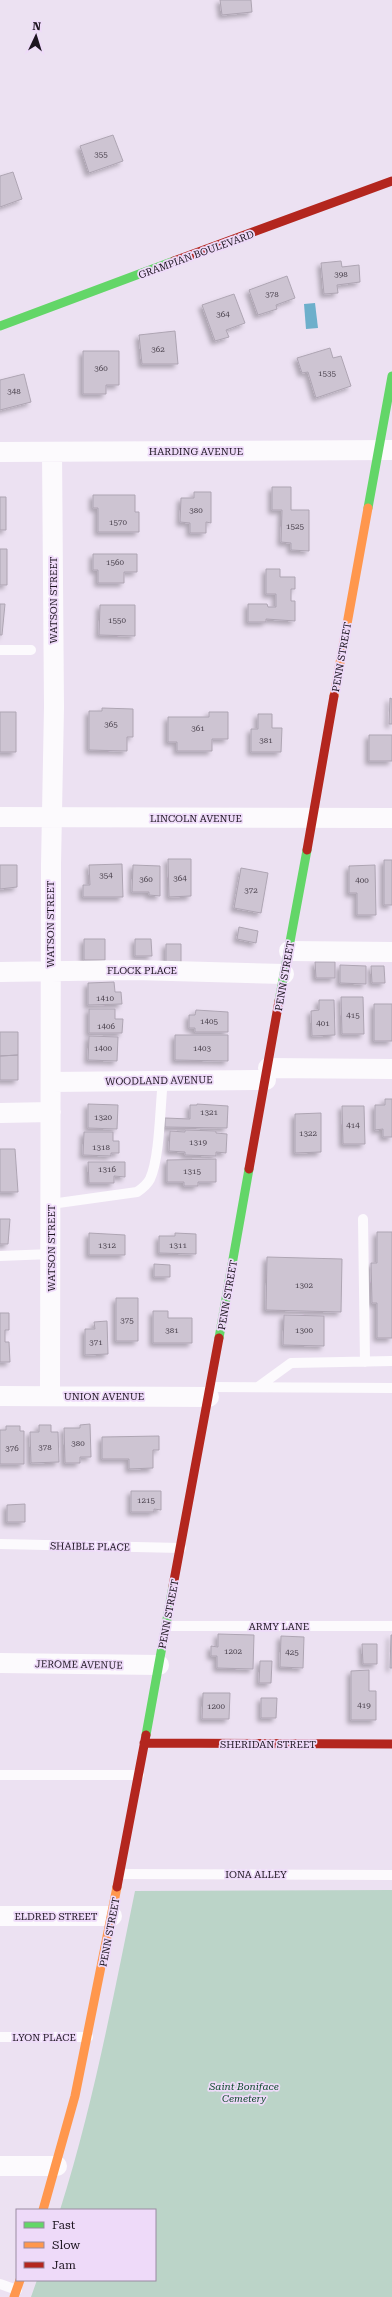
<svg xmlns="http://www.w3.org/2000/svg" width="392" height="2297" font-family="'Roboto Serif',serif">
	<style>
		.green { fill: #bbd4c8 }
		.water { fill: #6dafcb }
		.building { fill: #cdc4d2; stroke: #aea5b3; filter: url(#shadow) }
		.lines { fill: none; stroke-linecap: round; stroke-linejoin: round }
		.lane { stroke: #fcfafd; stroke-width: 10 }
		.street { stroke: #fcfafd; stroke-width: 20 }
		.fast { stroke: #63d668; stroke-width: 9 }
		.slow { stroke: #ff974d; stroke-width: 9 }
		.jam { stroke: #b3261e; stroke-width: 9 }
		.labels { text-anchor: middle; stroke-width: 3.5; stroke-linejoin: round; paint-order: stroke }
		.number-label { font-size: 8px; fill: #49414c }
		.street-label { font-size: 10px; fill: #1d1520; stroke: #eedaf9 }
		.park-label { font-size: 10px; font-style: italic; fill: #0c482a; stroke: #eedaf9 }
	</style>
	<defs>
		<filter id="shadow"><feDropShadow dx="-3.5" dy="3.5" stdDeviation="2" flood-color="#0004"/></filter>
	</defs>
	<rect width="100%" height="100%" fill="#ece1f2"/>
	<path class="green" d="M392 1890V2297H31L37 2280H155V2210H60C93 2106 113 1998 135 1891Z"/>
	<path class="water" d="M315 303 318 328 306 329 304 304Z"/>
	<path class="building" d="M220 0H251L252 12 222 15Z
		M113 135 123 161 89 173 80 146Z
		M13 172 22 199 0 207V176Z
		M341 261 342 267 359 265 360 282 337 285 338 293 324 294 321 263Z
		M287 276 295 298 276 305 277 309 258 315 249 290Z
		M234 294 245 323 226 330 229 337 215 341 202 305Z
		M175 331 178 364H142L139 335Z
		M330 348 333 358 341 356 351 386 316 398 308 372 302 373 297 358Z
		M83 351H119V385H106V394H83Z
		M24 374 31 402 0 410V380Z
		M272 487H291V510H309V551L291 550V543L281 542 282 510H272Z
		M194 492H211V523L206 522V533H190V523L180 522 181 498H194Z
		M93 495H135V512H139V532H98V508H93Z
		M0 497H6V530H0Z
		M0 549H7V585H0Z
		M93 554H137V572H124V583H98V570H93Z
		M266 569H280V577H295V589H291V601H295V621L266 619V622H248V604H267L268 607H276V594H266Z
		M0 604H5L2 635H0Z
		M100 605H135V636L99 635Z
		M390 698 392 699V724H389Z
		M102 708 133 709V737H127V751L89 750V711H102Z
		M0 712H16V752H0Z
		M209 712H228V739H212V751H177V742H168V717H209Z
		M258 714H272V728H282L281 752H251V729H258Z
		M369 735H392V761H369Z
		M168 859H191V896L169 897Z
		M384 860H392V905H384Z
		M122 864 123 897H83V885H90L89 865Z
		M0 865H17V887L0 889Z
		M133 865 160 866V896L149 895V892H132Z
		M375 865 376 915H357V893H349V866Z
		M241 868 268 873 261 913 234 908Z
		M239 927 258 931 256 943 237 939Z
		M84 939H105V960H84Z
		M135 939H151L152 956H135Z
		M166 944H181V963H166Z
		M315 962H335V978H316Z
		M340 965 366 966V984L340 983Z
		M371 966H384L385 983H372Z
		M114 982 115 992H121L122 1004 88 1005V983Z
		M341 997H363L364 1034H342Z
		M319 1000H334L335 1035 312 1036 311 1011 319 1010Z
		M374 1004H392V1041H374Z
		M89 1009H115V1019H123L122 1033H89Z
		M196 1010 228 1012V1032H195V1028H189V1015H195Z
		M0 1032H18V1055L0 1056Z
		M175 1035H228V1061L175 1060Z
		M89 1036 118 1037 117 1061 88 1060Z
		M18 1055V1080H0V1056Z
		M385 1099H392V1137H383V1129L375 1130V1105H385Z
		M88 1104 118 1105 117 1129 88 1128Z
		M197 1104 228 1106 227 1128 165 1127V1118L190 1119V1105H197Z
		M342 1106H364L365 1144H343Z
		M321 1113V1152L295 1153V1114Z
		M185 1130 216 1131V1133L227 1134 226 1153 216 1152V1156L185 1155V1152L169 1151 170 1131 185 1132Z
		M84 1132H113V1141H119V1153H111V1156L83 1155Z
		M0 1149H15L18 1192H0Z
		M216 1159V1182H198V1186H184V1182H167V1160Z
		M88 1162H125V1177L114 1176V1183H89Z
		M0 1219H10L8 1244H0Z
		M377 1232H392V1338H377V1303H372L371 1263H377Z
		M89 1233 125 1235V1255H89Z
		M175 1233 196 1234V1254L159 1253V1236H175Z
		M267 1257 342 1259 341 1312 266 1310Z
		M154 1264 170 1265V1277H154Z
		M116 1298H138V1341H116Z
		M153 1311H168V1318H192V1343H153Z
		M0 1313H9V1330H5V1342H9L10 1362H0Z
		M284 1315 324 1316V1346L283 1345Z
		M107 1321 108 1354 85 1355V1329H95L94 1322Z
		M90 1424 91 1457H80V1463H65L64 1428H80V1425Z
		M39 1425H51V1432H58L59 1462 31 1463 30 1432H39Z
		M6 1426H20V1431H24V1464H0V1430H6Z
		M159 1436V1450H153V1468L129 1469V1459H102V1437Z
		M131 1491H161V1510L154 1509V1512H131Z
		M25 1504V1522H7V1505Z
		M218 1634 254 1635 253 1669 217 1668V1656H211V1646L218 1647Z
		M391 1635H392V1668H390Z
		M281 1636 304 1637 303 1668 280 1667Z
		M362 1644H377V1664H363Z
		M260 1661H272L271 1683H259Z
		M369 1670V1691H376V1720H351V1671Z
		M203 1693H230L229 1719H202Z
		M261 1698H277L276 1718H261Z"/>
	<g class="lines">
		<path class="lane" d="M0 650H31
			M51 1204 137 1192C143 1188 147 1185 150 1179 160 1158 160 1105 163 1080
			M363 1219 365 1362
			M0 1256 51 1254
			M210 1387 392 1388
			M258 1387 291 1363 392 1361
			M0 1544 181 1548
			M166 1626H392
			M0 1775H139
			M120 1874 392 1875
			M0 2037H88
			M0 2284 17 2290"/>
		<path class="street" d="M0 452 392 450
			M0 817 392 818
			M289 951 392 952
			M0 972 134 970 284 974
			M268 1068 392 1069
			M51 1082 266 1080
			M0 1113 51 1112
			M50 1395 51 865 54 707 52 452
			M0 1396 209 1397
			M0 1663 159 1665
			M0 1916H112
			M0 2166H57"/>
		<path class="fast" d="M0 326 174 261
			M368 508 392 376
			M279 1001 307 850
			M219 1338 249 1169
			M146 1735 173 1586"/>
		<path class="slow" d="M334 696 368 508
			M43 2210 75 2096 117 1887
			M14 2297 20 2280"/>
		<path class="jam" d="M174 261 392 181
			M307 850 334 696
			M249 1169 279 1001
			M173 1586 219 1338
			M144 1743 392 1744
			M117 1887 146 1735"/>
	</g>
	<g class="labels">
		<g class="number-label">
			<text x="101" y="157">355</text>
			<text x="341" y="277">398</text>
			<text x="272" y="297">378</text>
			<text x="223" y="317">364</text>
			<text x="158" y="352">362</text>
			<text x="101" y="371">360</text>
			<text x="327" y="376">1535</text>
			<text x="14" y="394">348</text>
			<text x="196" y="513">380</text>
			<text x="118" y="525">1570</text>
			<text x="295" y="529">1525</text>
			<text x="115" y="565">1560</text>
			<text x="117" y="623">1550</text>
			<text x="111" y="727">365</text>
			<text x="198" y="731">361</text>
			<text x="266" y="743">381</text>
			<text x="106" y="878">354</text>
			<text x="180" y="881">364</text>
			<text x="146" y="882">360</text>
			<text x="362" y="883">400</text>
			<text x="251" y="893">372</text>
			<text x="105" y="1001">1410</text>
			<text x="353" y="1018">415</text>
			<text x="209" y="1024">1405</text>
			<text x="323" y="1026">401</text>
			<text x="106" y="1029">1406</text>
			<text x="103" y="1051">1400</text>
			<text x="202" y="1051">1403</text>
			<text x="209" y="1115">1321</text>
			<text x="103" y="1120">1320</text>
			<text x="353" y="1128">414</text>
			<text x="308" y="1136">1322</text>
			<text x="198" y="1145">1319</text>
			<text x="101" y="1150">1318</text>
			<text x="107" y="1172">1316</text>
			<text x="192" y="1174">1315</text>
			<text x="107" y="1248">1312</text>
			<text x="178" y="1248">1311</text>
			<text x="304" y="1288">1302</text>
			<text x="127" y="1323">375</text>
			<text x="172" y="1333">381</text>
			<text x="304" y="1333">1300</text>
			<text x="96" y="1345">371</text>
			<text x="78" y="1446">380</text>
			<text x="45" y="1450">378</text>
			<text x="12" y="1451">376</text>
			<text x="146" y="1503">1215</text>
			<text x="233" y="1654">1202</text>
			<text x="292" y="1655">425</text>
			<text x="364" y="1708">419</text>
			<text x="216" y="1709">1200</text>
		</g>
		<g class="street-label">
			<text transform="translate(196 254) rotate(-20)" y="4">GRAMPIAN BOULEVARD</text>
			<text x="196" y="455">HARDING AVENUE</text>
			<text transform="translate(53 600) rotate(-90)" y="4">WATSON STREET</text>
			<text transform="translate(341 657) rotate(-80)" y="4">PENN STREET</text>
			<text x="196" y="822">LINCOLN AVENUE</text>
			<text transform="translate(50 924) rotate(-90)" y="4">WATSON STREET</text>
			<text x="142" y="974">FLOCK PLACE</text>
			<text transform="translate(284 976) rotate(-80)" y="4">PENN STREET</text>
			<text transform="translate(159 1080) rotate(-1)" y="4">WOODLAND AVENUE</text>
			<text transform="translate(51 1248) rotate(-90)" y="4">WATSON STREET</text>
			<text transform="translate(227 1295) rotate(-80)" y="4">PENN STREET</text>
			<text x="104" y="1400">UNION AVENUE</text>
			<text transform="translate(90 1546) rotate(1)" y="4">SHAIBLE PLACE</text>
			<text transform="translate(168 1614) rotate(-79)" y="4">PENN STREET</text>
			<text x="279" y="1630">ARMY LANE</text>
			<text transform="translate(79 1664) rotate(1)" y="4">JEROME AVENUE</text>
			<text x="268" y="1748">SHERIDAN STREET</text>
			<text x="256" y="1878">IONA ALLEY</text>
			<text x="56" y="1920">ELDRED STREET</text>
			<text transform="translate(109 1932) rotate(-79)" y="4">PENN STREET</text>
			<text x="44" y="2041">LYON PLACE</text>
		</g>
		<g class="park-label">
			<text x="244" y="2090">Saint Boniface<tspan x="244" dy="12">Cemetery</tspan></text>
		</g>
	</g>
	<rect x="16" y="2209" width="140" height="72" fill="#eedaf9" stroke="#9a8ba2"/>
	<rect x="24" y="2222" width="20" height="6" fill="#63d668" stroke="#9a8ba2"/>
	<text x="52" y="2229" font-size="12" fill="#1d1520">Fast</text>
	<rect x="24" y="2242" width="20" height="6" fill="#ff974d" stroke="#9a8ba2"/>
	<text x="52" y="2249" font-size="12" fill="#1d1520">Slow</text>
	<rect x="24" y="2262" width="20" height="6" fill="#b3261e" stroke="#9a8ba2"/>
	<text x="52" y="2269" font-size="12" fill="#1d1520">Jam</text>
	<g transform="translate(36 36) rotate(4)" stroke="#eedaf9" stroke-width="3" paint-order="stroke">
	<path d="M0-3L7 15L0 10L-7 15Z" fill="#1d1520"/>
	<text y="-6" font-size="11" font-weight="bold" text-anchor="middle" fill="#1d1520">N</text>
	</g>
</svg>
